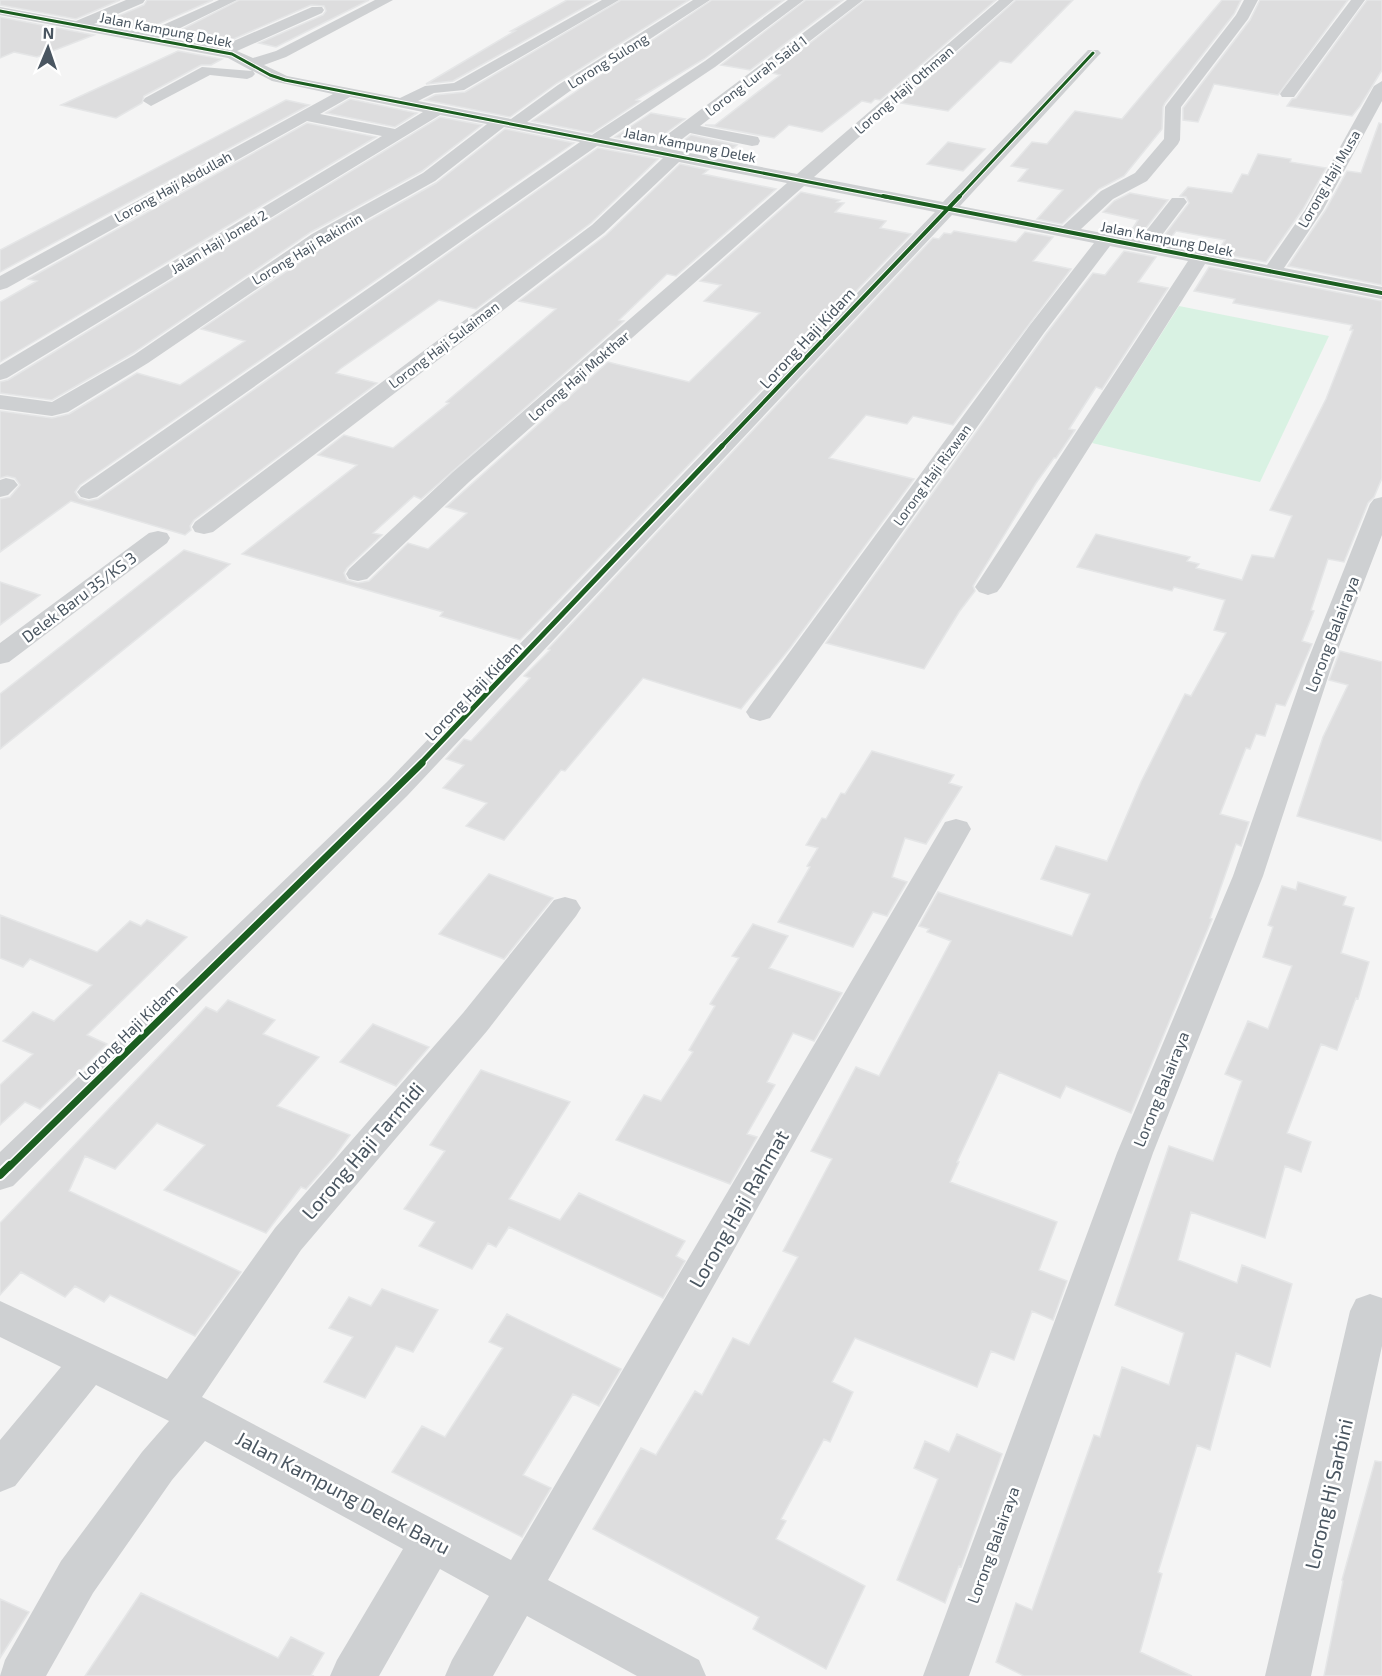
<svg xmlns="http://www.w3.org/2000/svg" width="1382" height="1676" font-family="'Exo 2',sans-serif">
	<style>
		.green { fill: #d9f2e3 }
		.building { fill: #ddddde; stroke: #e5e6e7; stroke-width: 1.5 }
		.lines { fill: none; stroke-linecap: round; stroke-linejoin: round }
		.minor { fill: #ced0d2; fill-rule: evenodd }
		.cycleway-far4-casing { stroke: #fff; stroke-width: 5 }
		.cycleway-far3-casing { stroke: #fff; stroke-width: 6 }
		.cycleway-far2-casing { stroke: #fff; stroke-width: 8 }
		.cycleway-far1-casing { stroke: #fff; stroke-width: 10 }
		.cycleway-casing { stroke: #fff; stroke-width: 12 }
		.cycleway-far4 { stroke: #1b5e20; stroke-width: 3 }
		.cycleway-far3 { stroke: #1b5e20; stroke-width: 4 }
		.cycleway-far2 { stroke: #1b5e20; stroke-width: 5 }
		.cycleway-far1 { stroke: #1b5e20; stroke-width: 7 }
		.cycleway { stroke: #1b5e20; stroke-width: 8 }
		.labels { text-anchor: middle; stroke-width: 5; stroke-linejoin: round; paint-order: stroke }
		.far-street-label { font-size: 14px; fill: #4a5661; stroke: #fff }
		.street-label { font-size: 16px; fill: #4a5661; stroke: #fff }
		.near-street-label { font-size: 20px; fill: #4a5661; stroke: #fff }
	</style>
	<rect width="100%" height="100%" fill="#f4f4f4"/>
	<path class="green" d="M1179 306 1329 336 1260 482 1092 443Z"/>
	<path class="building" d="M0 0H120L76 19 0 5Z
		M147 0H213L147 29 102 23 144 5Z
		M239 0H369L276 47 259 43 323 15 326 11 324 6 311 5 220 45 173 34Z
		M567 0H597L453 81 426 84 515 31H511Z
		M621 0H689L557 83 510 117 425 100 435 95 465 92Z
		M712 0H784L704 59 636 100 640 101 592 133 532 121Z
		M806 0H843L750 70 721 65Z
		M865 0H996L880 100 875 99 871 103 862 101 822 132 789 125 774 138 705 125H715L780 75 772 73Z
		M1016 0H1073L1011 63 1000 61 948 111 901 103Z
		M1222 0H1241L1234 14 1165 103 1163 107 1162 129 1124 176 1099 189 1062 224 1037 219 1063 190 1018 181 1028 169 1011 166 1032 142 1047 144 1075 111 1122 119Z
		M1260 0H1348L1278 95 1214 84 1198 122 1183 120V108L1250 20Z
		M1367 0H1382V70L1360 106 1352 116 1287 106 1292 99 1296 98Z
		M0 17 94 35 37 57 14 52 0 58Z
		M178 51 222 59 211 65H201L144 96 142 103 116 118 61 105Z
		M350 99 417 113 395 127 326 113Z
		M286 100 309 105 0 272V250Z
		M651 113 685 119 651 144 615 137Z
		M440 117 482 125 422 171 311 232 133 353 52 400 0 393V382L8 380Z
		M307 123 376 137 0 362V302L37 281 28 279Z
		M1379 123 1382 124V285L1288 266 1325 211 1347 171 1361 173Z
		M505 129 574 143 80 485 75 492 79 498 88 501 98 499 598 148 658 159 591 223 476 309 439 300 340 369 336 373 377 383 194 520 190 526 191 530 185 535 71 501 0 552V499L10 497 20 485 15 478 7 476 0 478V411L52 418 69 414 137 373 180 385 245 341 201 329 327 244 436 183Z
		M691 135 737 145 723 157 674 148Z
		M948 142 985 149 963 171 927 164Z
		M1258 154 1291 159 1290 162 1326 168 1303 209 1266 262 1217 253 1225 240 1176 231 1167 243 1160 241 1189 203 1186 197 1180 196 1188 187 1232 193 1242 174 1248 175Z
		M680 164 708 170 703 174 776 189 676 276 667 274 619 320 624 321 421 499 414 496 373 533 382 535 347 568 344 573 347 580 358 583 369 581 408 543 428 549 467 513 446 507 608 362 689 382 760 313 704 301 721 285 700 281 801 192 840 200 837 202 844 203 835 212 886 221 880 228 911 234 520 640 440 616 443 612 242 554 357 465 318 455 344 435 393 448 449 403 446 402 556 309 519 301 606 235Z
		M1130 193 1168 200 1138 238 1134 237 1138 232 1131 231 1138 220 1103 212 1114 201Z
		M954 231 1016 242 1025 232 1053 237 1033 261 1071 269 953 425 913 416 907 424 866 415 829 458 914 479 790 648 741 709 643 678 565 771 561 770 504 840 466 826 487 803 443 788 464 765 446 759 464 739 471 741 530 678 524 676 550 650 548 649 933 238 939 239 944 233 951 234Z
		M1124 251 1156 257 1138 282 1168 288 1102 389 1096 387 1069 429 1075 430 1056 458H1054L1036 483 973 586 975 591 959 612 924 669 826 643 1046 334 1093 273 1105 275Z
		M1209 267 1382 301V478L1374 497 1368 503 1344 562 1328 559 1311 610 1314 611 1302 641 1312 644 1285 706 1276 704 1265 736 1256 734 1250 749 1246 748 1220 814 1249 822 1241 846 1236 844 1210 918 1212 919 1131 1113 1066 1086 1060 1098 999 1072 957 1162H959L950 1182 1057 1222 1039 1270 1067 1281 1053 1320 1032 1311 1014 1360 991 1351 977 1387 855 1338 832 1382 853 1392 830 1442 824 1439 781 1519 786 1521 776 1539 865 1586 826 1669 753 1629 759 1617 593 1529 641 1448 656 1455 695 1391 702 1395 733 1338 749 1345 798 1257 783 1251 832 1159 811 1151 856 1067 879 1076 951 941 927 932 929 929 919 926 938 892 1072 936 1090 894 1041 879 1056 846 1107 861 1141 782 1185 694 1191 696 1226 633 1214 630 1225 600 1174 587 1172 591 1077 567 1096 534 1190 557 1187 561 1199 564 1196 568 1242 580 1252 555 1274 558 1292 516 1270 510 1326 399 1353 330H1350L1352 325 1233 303 1235 299 1194 291Z
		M184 550 230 564 0 749V694Z
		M0 582 40 595 0 625Z
		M1340 651 1382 662V841L1297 816 1323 737 1348 685 1329 680Z
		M872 751 954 775 949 783 962 787 926 844 905 838 892 877 907 882 887 916 873 912 853 947 778 922 810 867 807 866 818 848 806 845 822 818 826 819 841 793 845 794Z
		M489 874 553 898 504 959 439 934Z
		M1298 882 1346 897 1343 905 1354 908 1341 953 1369 962 1358 999 1356 998 1337 1050 1321 1044 1287 1133 1311 1142 1301 1172 1285 1166 1265 1238 1191 1212 1178 1260 1237 1283 1242 1265 1292 1284 1270 1367 1236 1353 1210 1450 1197 1445 1158 1572 1162 1574 1140 1652 1192 1676H1024L996 1662 1016 1603 1032 1610 1094 1435 1100 1437 1122 1367 1169 1385 1184 1333 1115 1305 1169 1146 1213 1161 1242 1081 1225 1074 1248 1021 1268 1029 1292 966 1263 957 1273 927 1268 925 1282 886 1296 890Z
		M0 915 97 952 130 921 141 926 147 920 187 937 87 1035 107 1044 78 1073 40 1109 25 1102 0 1125V1085L33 1054 3 1041 33 1012 54 1021 92 985 30 959 23 967 0 958Z
		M753 924 788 936 769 968 842 993 814 1041 793 1033 767 1082 775 1085 747 1134 757 1137 730 1184 616 1140 644 1095 661 1101 693 1052 689 1050 715 1006 710 1004 739 958 732 956Z
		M228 1000 275 1020 263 1034 319 1057 277 1106 350 1135 335 1156 306 1189 301 1187 266 1233 164 1190 205 1145 157 1123 115 1169 85 1156 69 1191 241 1272 195 1336 110 1295 104 1302 75 1286 65 1297 21 1272 0 1295V1223L206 1007 217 1012Z
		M373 1024 429 1047 396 1086 340 1062Z
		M481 1070 570 1102 509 1199 560 1220 579 1193 685 1241 676 1256 685 1261 663 1298 509 1227 496 1247 488 1243 472 1269 419 1246 435 1222 404 1209 445 1151 430 1145Z
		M382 1289 438 1310 413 1352 396 1346 365 1398 324 1382 353 1337 329 1328 349 1297 371 1306Z
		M507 1314 621 1369 599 1406 573 1394 523 1475 551 1488 522 1537 392 1472 422 1426 445 1437 503 1348 489 1342Z
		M957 1434 1002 1454 961 1567 959 1566 945 1603 897 1580 938 1479 914 1468 925 1441 949 1452Z
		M1375 1461 1382 1462V1676H1324L1343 1581 1342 1580Z
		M141 1593 278 1658 291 1637 324 1653 311 1675 314 1676H85Z
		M0 1599 29 1612 0 1658Z"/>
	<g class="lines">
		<path class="minor" d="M126 0H145L143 3 94 24 145 33 219 0H237L162 37 220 47 312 7H322L324 10 322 13 237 51 253 58 276 51 375 0H393L286 57 264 65 287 76 400 98 425 86 454 83 602 0H619L464 90 434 93 418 101 511 119 558 85 693 0H710L570 91 527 122 592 135 705 61 788 0H804L715 67 609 138 652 146 847 0H863L700 126 758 137 760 141 758 145 752 146 690 133 669 149 797 174 999 0H1014L814 177 943 202 1088 50H1098L1101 53 1098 56 960 206 1063 226 1101 191 1135 173 1164 139 1165 107 1167 104 1236 15 1244 0H1258L1248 19 1181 107 1180 140 1178 144 1147 181 1113 199 1081 229 1139 240 1172 198H1184L1187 202 1156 243 1267 265 1305 210 1374 86 1382 81V101L1323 210 1284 268 1382 287V299L1205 264 1001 587 997 592 988 595 979 592 975 587 1188 261 1110 246 1044 333 770 718 760 721 750 718 746 712 750 706 1030 325 1094 243 952 215 407 796 13 1186 0 1190V1152L387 782 935 212 804 186 469 482 367 579 358 581 349 579 346 574 349 569 453 472 787 183 679 162 604 233 213 532 204 534 195 532 192 527 195 522 592 225 663 158 597 146 97 497 89 499 81 497 77 492 81 487 580 142 504 127 435 181 326 242 148 363 68 412 52 416 0 409V395L52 402 134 355 312 234 423 173 487 124 440 115 7 378 0 380V365L382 136 307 121 7 288 0 290V276L333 94 272 81 253 71 255 74 252 77 247 79 210 75 151 106 143 101 145 98 202 67 252 71 228 58 0 15V7L76 21ZM350 97 423 112 395 129 320 114Z
			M1351 0H1365L1294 97H1282L1280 94 1282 91Z
			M6 478 14 480 18 485 8 495 0 497V480Z
			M1382 497V535L1332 665 1263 876 1153 1153 969 1676H923L1117 1153 1233 876 1306 665 1370 504 1374 499Z
			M158 531 167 533 170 538 167 543 9 662 0 664V643L149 533Z
			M956 819 967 822 971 829 548 1580 699 1660 706 1676H637L527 1616 493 1676H445L452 1660 489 1596 440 1569 379 1676H330L337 1660 403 1549 205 1441 172 1480 93 1593 46 1676H0L5 1660 61 1561 142 1452 169 1421 96 1385 15 1486 0 1492V1440L61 1367 0 1337V1301L167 1379 275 1228 463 1013 554 900 565 897 576 900 581 908 576 916 487 1031 301 1250 202 1397 511 1560 941 829 945 822Z
			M1370 1294 1382 1298V1346L1311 1676H1265L1350 1311 1356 1299Z"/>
		<defs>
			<path id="cycleway-far4" d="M0 11 232 54 270 75 285 80 891 198
				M958 198 1093 53"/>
			<path id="cycleway-far3" d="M883 196 1382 293
				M721 447 960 196"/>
			<path id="cycleway-far2" d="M420 764 722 446"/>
			<path id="cycleway-far1" d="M9 1167 422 763"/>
			<path id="cycleway" d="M0 1175 10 1165"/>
		</defs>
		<use href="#cycleway-far4" class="cycleway-far4-casing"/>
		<use href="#cycleway-far3" class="cycleway-far3-casing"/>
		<use href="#cycleway-far2" class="cycleway-far2-casing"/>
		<use href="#cycleway-far1" class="cycleway-far1-casing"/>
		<use href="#cycleway" class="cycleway-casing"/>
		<use href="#cycleway-far4" class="cycleway-far4"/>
		<use href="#cycleway-far3" class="cycleway-far3"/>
		<use href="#cycleway-far2" class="cycleway-far2"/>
		<use href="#cycleway-far1" class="cycleway-far1"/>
		<use href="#cycleway" class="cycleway"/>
	</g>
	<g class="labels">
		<g class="far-street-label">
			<text transform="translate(166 30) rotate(11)" y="5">Jalan Kampung Delek</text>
			<text transform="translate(608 61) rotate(-32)" y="5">Lorong Sulong</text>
			<text transform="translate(756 76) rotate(-37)" y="5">Lorong Lurah Said 1</text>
			<text transform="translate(904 90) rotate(-41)" y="5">Lorong Haji Othman</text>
			<text transform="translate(690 145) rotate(11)" y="5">Jalan Kampung Delek</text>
			<text transform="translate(1329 179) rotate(-60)" y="5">Lorong Haji Musa</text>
			<text transform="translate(173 187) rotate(-29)" y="5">Lorong Haji Abdullah</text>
			<text transform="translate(1167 239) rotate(11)" y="5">Jalan Kampung Delek</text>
			<text transform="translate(219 242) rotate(-31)" y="5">Jalan Haji Joned 2</text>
			<text transform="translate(307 249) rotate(-31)" y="5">Lorong Haji Rakimin</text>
			<text transform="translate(444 345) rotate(-37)" y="5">Lorong Haji Sulaiman</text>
			<text transform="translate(579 376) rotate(-41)" y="5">Lorong Haji Mokthar</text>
			<text transform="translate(932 475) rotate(-54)" y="5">Lorong Haji Rizwan</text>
		</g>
		<g class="street-label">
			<text transform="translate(807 338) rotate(-47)" y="6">Lorong Haji Kidam</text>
			<text transform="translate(79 597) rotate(-37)" y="6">Delek Baru 35/KS 3</text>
			<text transform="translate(1332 634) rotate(-69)" y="6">Lorong Balairaya</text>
			<text transform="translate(473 691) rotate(-46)" y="6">Lorong Haji Kidam</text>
			<text transform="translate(128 1032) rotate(-44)" y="6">Lorong Haji Kidam</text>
			<text transform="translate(1161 1089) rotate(-68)" y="6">Lorong Balairaya</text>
			<text transform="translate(993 1545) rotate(-70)" y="6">Lorong Balairaya</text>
		</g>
		<g class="near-street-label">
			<text transform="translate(363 1151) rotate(-49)" y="7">Lorong Haji Tarmidi</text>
			<text transform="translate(739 1209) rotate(-60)" y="7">Lorong Haji Rahmat</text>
			<text transform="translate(343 1493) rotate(28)" y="7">Jalan Kampung Delek Baru</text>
			<text transform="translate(1329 1494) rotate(-77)" y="7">Lorong Hj Sarbini</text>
		</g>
	</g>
	<g transform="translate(48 48) rotate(2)" stroke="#ffffff" stroke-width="4.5" paint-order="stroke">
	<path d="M0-4.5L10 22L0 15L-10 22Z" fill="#4a5661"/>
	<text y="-9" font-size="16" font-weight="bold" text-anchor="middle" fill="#4a5661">N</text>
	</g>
</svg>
